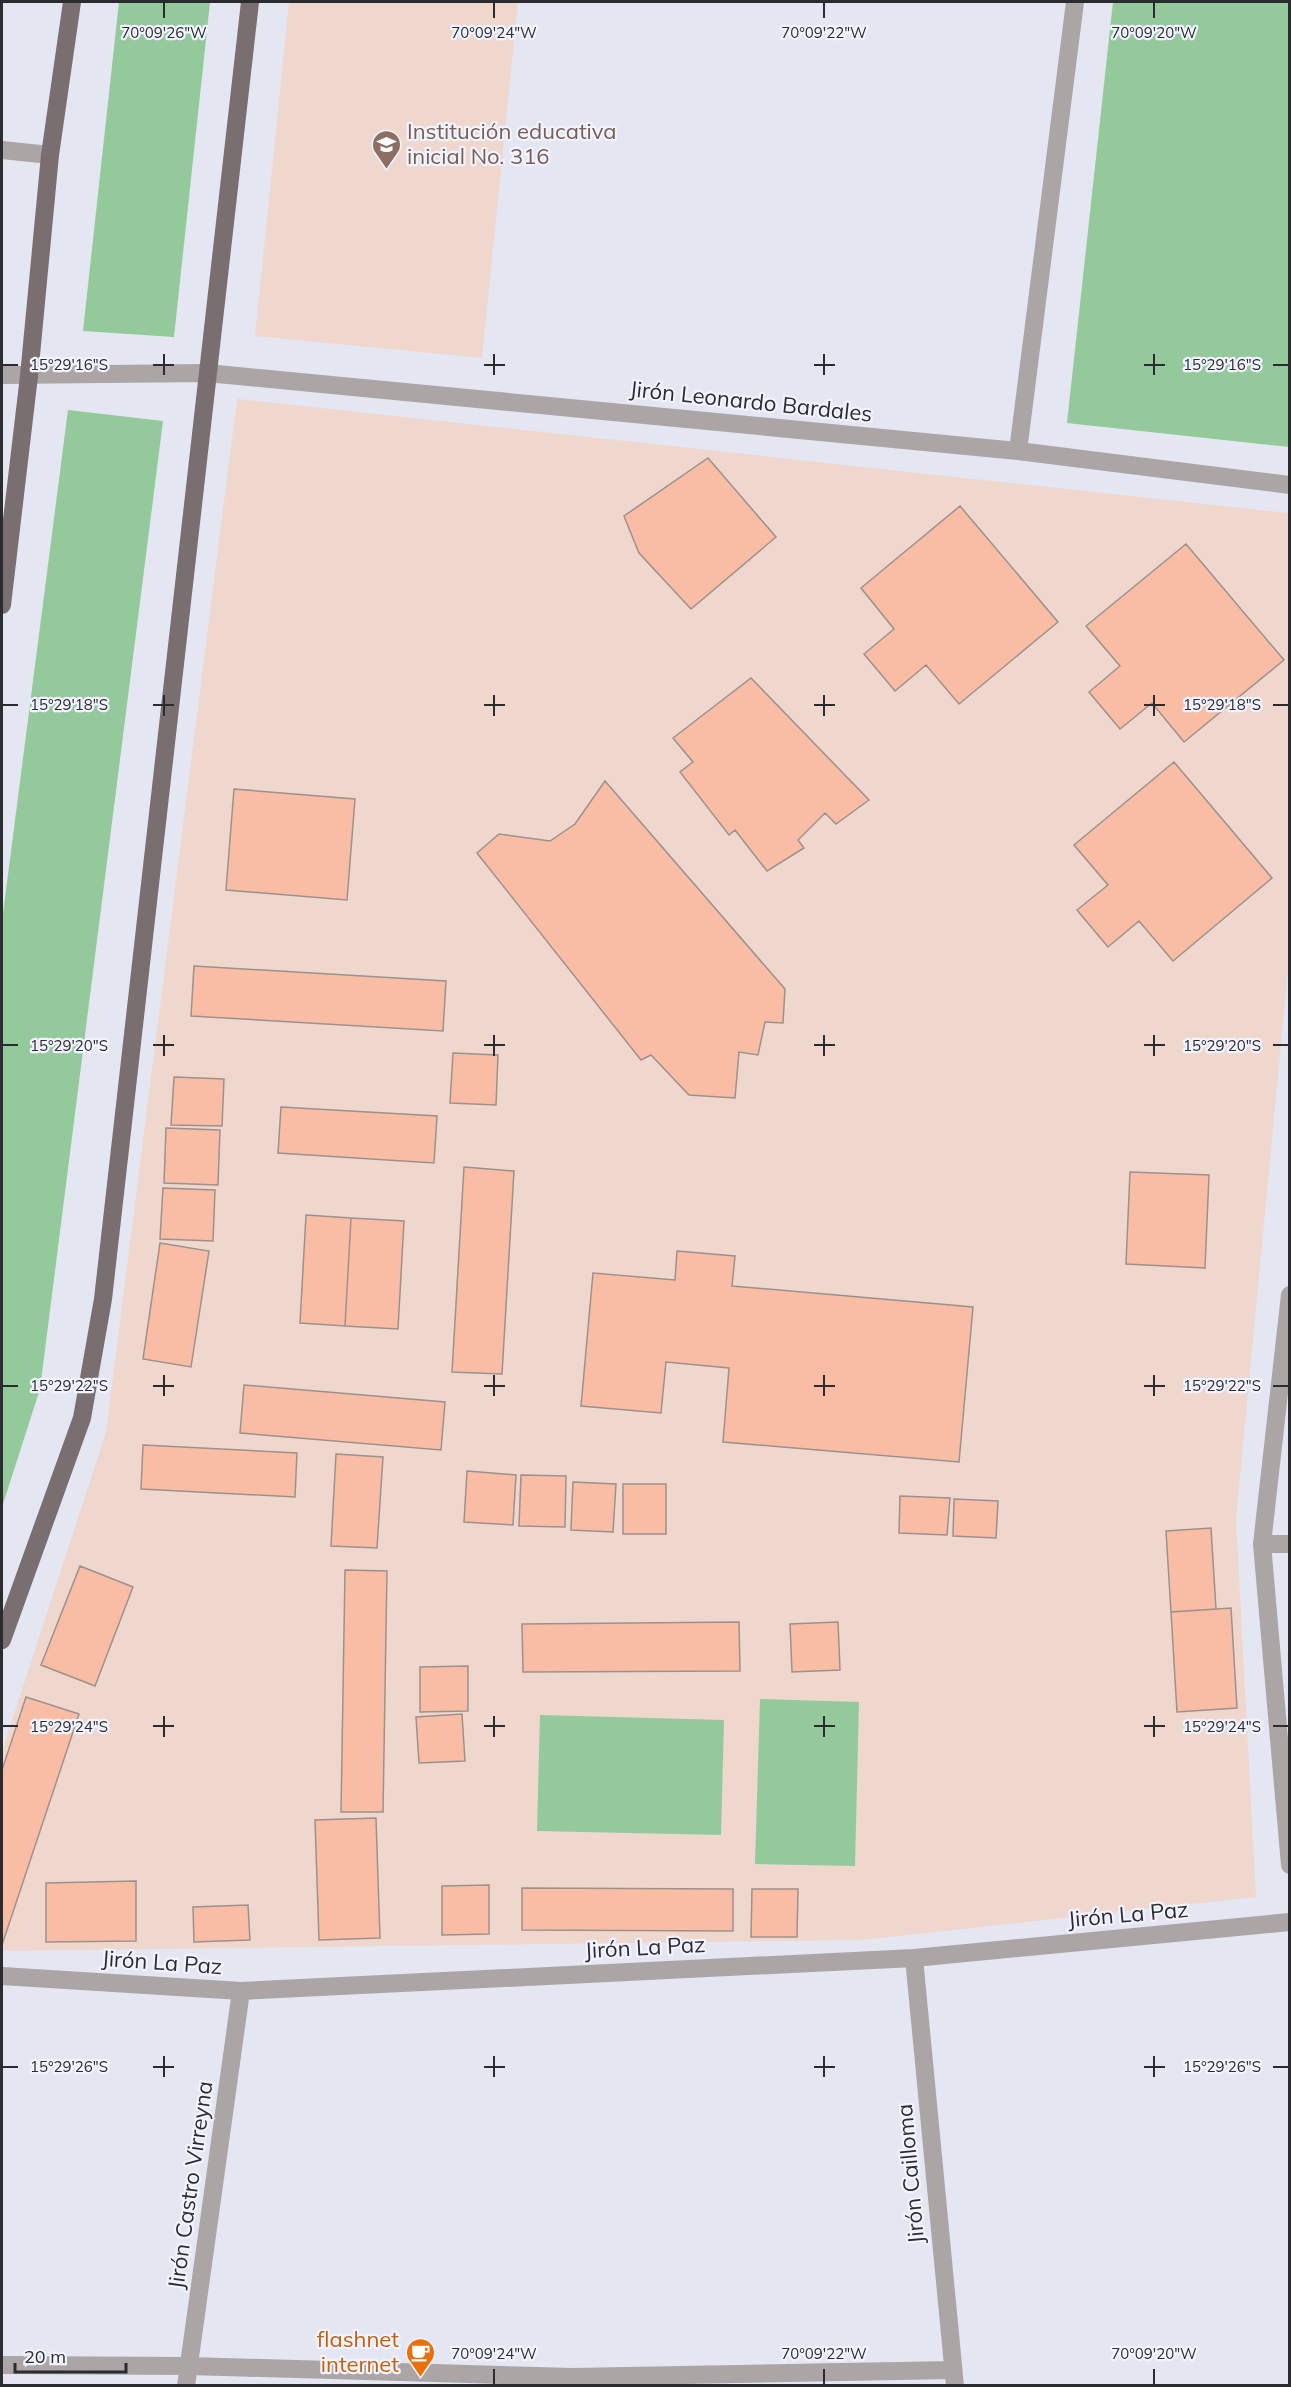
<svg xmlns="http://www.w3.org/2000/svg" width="1291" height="2387" font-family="Mulish,sans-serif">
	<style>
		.education { fill: #efd7ce }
		.green { fill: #93c99b }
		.building { fill: #f9bda5; stroke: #9d918d; stroke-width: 1.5 }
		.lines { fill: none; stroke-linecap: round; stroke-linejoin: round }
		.minor { stroke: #aba5a6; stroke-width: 18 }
		.major { stroke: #796f70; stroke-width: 18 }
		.ticks { fill: none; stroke: #2b2c30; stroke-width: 2 }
		.labels { text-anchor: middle; stroke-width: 4.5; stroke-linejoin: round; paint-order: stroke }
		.education-label { font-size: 22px; fill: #785e54; stroke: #f1f3fe; text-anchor: start }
		.street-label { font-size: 22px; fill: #2b2c30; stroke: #f1f3fe }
		.food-label { font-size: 22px; fill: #c56008; stroke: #f1f3fe; text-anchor: end }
		.ticks-label { font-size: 15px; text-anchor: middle; fill: #2b2c30; stroke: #f1f3fe; stroke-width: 4.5; stroke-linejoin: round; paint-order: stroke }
	</style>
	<rect width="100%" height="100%" fill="#e4e6f1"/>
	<path class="education" d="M289 2H518L482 358 255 336Z
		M237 399 1289 513V960L1236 1519 1256 1897 862 1940 2 1951V1751L106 1432Z"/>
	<path class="green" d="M119 2H210L174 337 83 331Z
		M1113 2H1272L1289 3V447L1067 423Z
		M68 410 163 421 40 1389 2 1507V921Z
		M760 1699 859 1702 855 1866 755 1864Z
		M540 1715 724 1720 721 1835 537 1831Z"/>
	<path class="building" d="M708 458 776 537 691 609 639 553 624 516Z
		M960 506 1058 622 959 704 926 665 895 691 864 654 894 629 861 588Z
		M1186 544 1284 660 1184 742 1152 703 1120 729 1089 692 1120 666 1086 626Z
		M751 678 869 800 836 824 825 813 798 840 804 848 767 871 735 830 729 835 680 772 693 762 673 738Z
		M1174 762 1272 878 1173 961 1139 921 1108 947 1077 910 1108 885 1074 845Z
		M605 781 785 989 783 1023 765 1022 758 1055 739 1052 735 1098 689 1095 651 1055 641 1060 477 853 499 834 550 841 575 824Z
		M234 789 355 799 347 900 226 890Z
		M194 966 446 981 443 1031 191 1016Z
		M453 1053 498 1055 496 1105 450 1103Z
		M174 1077 224 1079 222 1126 171 1125Z
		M281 1107 437 1116 434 1163 278 1153Z
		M166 1128 220 1130 218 1185 164 1183Z
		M464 1167 514 1171 502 1374 452 1372Z
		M1130 1172 1209 1175 1205 1268 1126 1264Z
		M163 1188 215 1190 213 1241 160 1239Z
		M306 1215 351 1218 345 1326 300 1323Z
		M351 1218 404 1221 398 1329 345 1326Z
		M160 1243 209 1251 191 1367 143 1359Z
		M677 1251 735 1256 732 1286 973 1307 959 1462 723 1442 729 1368 666 1362 661 1413 581 1406 593 1273 675 1280Z
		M244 1385 445 1402 441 1450 240 1433Z
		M143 1445 297 1453 295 1497 141 1489Z
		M336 1454 383 1457 377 1548 331 1546Z
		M467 1471 516 1475 513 1525 464 1522Z
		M521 1475 566 1476 565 1527 519 1526Z
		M573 1482 616 1484 613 1532 571 1530Z
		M623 1484H666V1534H623Z
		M900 1496 950 1498 947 1535 899 1533Z
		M954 1499 998 1501 996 1538 953 1536Z
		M1211 1528 1216 1609 1171 1612 1166 1531Z
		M80 1566 133 1587 95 1686 41 1665Z
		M345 1570 387 1571 383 1812H341Z
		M1231 1608 1237 1708 1177 1712 1171 1612Z
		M739 1622 740 1671 523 1672 522 1624Z
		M838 1622 840 1670 792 1672 790 1624Z
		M468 1666V1711L420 1712V1667Z
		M26 1697 79 1714 2 1945V1770Z
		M462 1714 465 1761 419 1763 416 1717Z
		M376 1818 380 1938 319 1940 315 1820Z
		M136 1881V1941L46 1942V1883Z
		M489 1885V1934L442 1935V1886Z
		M522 1888 733 1889V1931L522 1930Z
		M752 1889H798L797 1937H751Z
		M248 1905 250 1940 194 1942 193 1907Z"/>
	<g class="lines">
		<path class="minor" d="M2 150 50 155
			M2 375 207 373 1018 451 1290 485
			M1018 451 1075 2
			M1290 1295 1262 1544 1290 1865
			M1262 1544H1290
			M914 1958 955 2386
			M2 1976 241 1991 914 1958 1290 1922
			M2 2365 189 2366 573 2377 952 2370
			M186 2386 241 1991"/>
		<path class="major" d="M2 605 29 376 50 155 72 2
			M2 1640 82 1418 103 1299 250 2"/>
	</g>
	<path class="ticks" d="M164 3V18M494 3V18M824 3V18M1154 3V18M164 354V375M494 354V375M824 354V375M1154 354V375M3 365H18M153 365H174M484 365H505M814 365H835M1144 365H1165M1273 365H1288M164 695V716M494 695V716M824 695V716M1154 695V716M3 705H18M153 705H174M484 705H505M814 705H835M1144 705H1165M1273 705H1288M164 1035V1056M494 1035V1056M824 1035V1056M1154 1035V1056M3 1045H18M153 1045H174M484 1045H505M814 1045H835M1144 1045H1165M1273 1045H1288M164 1375V1396M494 1375V1396M824 1375V1396M1154 1375V1396M3 1386H18M153 1386H174M484 1386H505M814 1386H835M1144 1386H1165M1273 1386H1288M164 1716V1737M494 1716V1737M824 1716V1737M1154 1716V1737M3 1726H18M153 1726H174M484 1726H505M814 1726H835M1144 1726H1165M1273 1726H1288M164 2056V2077M494 2056V2077M824 2056V2077M1154 2056V2077M3 2067H18M153 2067H174M484 2067H505M814 2067H835M1144 2067H1165M1273 2067H1288M494 2369V2384M824 2369V2384M1154 2369V2384"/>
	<defs>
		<symbol id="school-pin" viewBox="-11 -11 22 30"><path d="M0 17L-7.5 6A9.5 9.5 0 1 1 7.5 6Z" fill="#8d6e63" stroke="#f1f3fe"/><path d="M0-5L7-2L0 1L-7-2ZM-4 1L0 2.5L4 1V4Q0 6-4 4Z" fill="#fff"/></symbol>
		<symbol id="cafe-pin" viewBox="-11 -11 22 30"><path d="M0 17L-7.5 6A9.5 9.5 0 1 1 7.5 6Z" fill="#e8710a" stroke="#f1f3fe"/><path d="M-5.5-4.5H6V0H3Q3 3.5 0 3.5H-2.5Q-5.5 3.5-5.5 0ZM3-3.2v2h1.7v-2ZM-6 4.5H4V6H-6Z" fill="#fff"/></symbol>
	</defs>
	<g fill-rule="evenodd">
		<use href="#school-pin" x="370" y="128" width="33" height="45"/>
		<use href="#cafe-pin" x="404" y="2336" width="33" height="45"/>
	</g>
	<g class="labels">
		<g class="education-label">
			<text x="407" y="139">Institución educativa<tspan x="407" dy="25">inicial No. 316</tspan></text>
		</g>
		<g class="street-label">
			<text transform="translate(751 401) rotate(6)" y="8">Jirón Leonardo Bardales</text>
			<text transform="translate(1128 1914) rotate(-5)" y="8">Jirón La Paz</text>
			<text transform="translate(645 1947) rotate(-3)" y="8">Jirón La Paz</text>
			<text transform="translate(162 1962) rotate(4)" y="8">Jirón La Paz</text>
			<text transform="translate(910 2174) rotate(-95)" y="8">Jirón Cailloma</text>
			<text transform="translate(190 2185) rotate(-82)" y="8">Jirón Castro Virreyna</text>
		</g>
		<g class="food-label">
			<text x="399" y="2347">flashnet<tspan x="399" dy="25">internet</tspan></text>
		</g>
	</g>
	<g class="ticks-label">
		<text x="164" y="38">70°09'26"W</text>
		<text x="494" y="38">70°09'24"W</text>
		<text x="824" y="38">70°09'22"W</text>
		<text x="1154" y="38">70°09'20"W</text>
		<text x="69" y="370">15°29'16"S</text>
		<text x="1222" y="370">15°29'16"S</text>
		<text x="69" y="710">15°29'18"S</text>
		<text x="1222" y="710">15°29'18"S</text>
		<text x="69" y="1051">15°29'20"S</text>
		<text x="1222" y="1051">15°29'20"S</text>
		<text x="69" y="1391">15°29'22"S</text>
		<text x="1222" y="1391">15°29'22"S</text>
		<text x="69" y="1732">15°29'24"S</text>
		<text x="1222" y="1732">15°29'24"S</text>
		<text x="69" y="2072">15°29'26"S</text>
		<text x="1222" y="2072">15°29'26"S</text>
		<text x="494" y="2359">70°09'24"W</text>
		<text x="824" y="2359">70°09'22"W</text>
		<text x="1154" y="2359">70°09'20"W</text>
	</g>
	<rect width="1291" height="2387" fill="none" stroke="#2b2c30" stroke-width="6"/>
	<path d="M15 2363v9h111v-9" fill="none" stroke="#2b2c30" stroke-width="3"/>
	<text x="24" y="2363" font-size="18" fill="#2b2c30" stroke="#f1f3fe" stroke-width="4.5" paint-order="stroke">20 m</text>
</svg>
